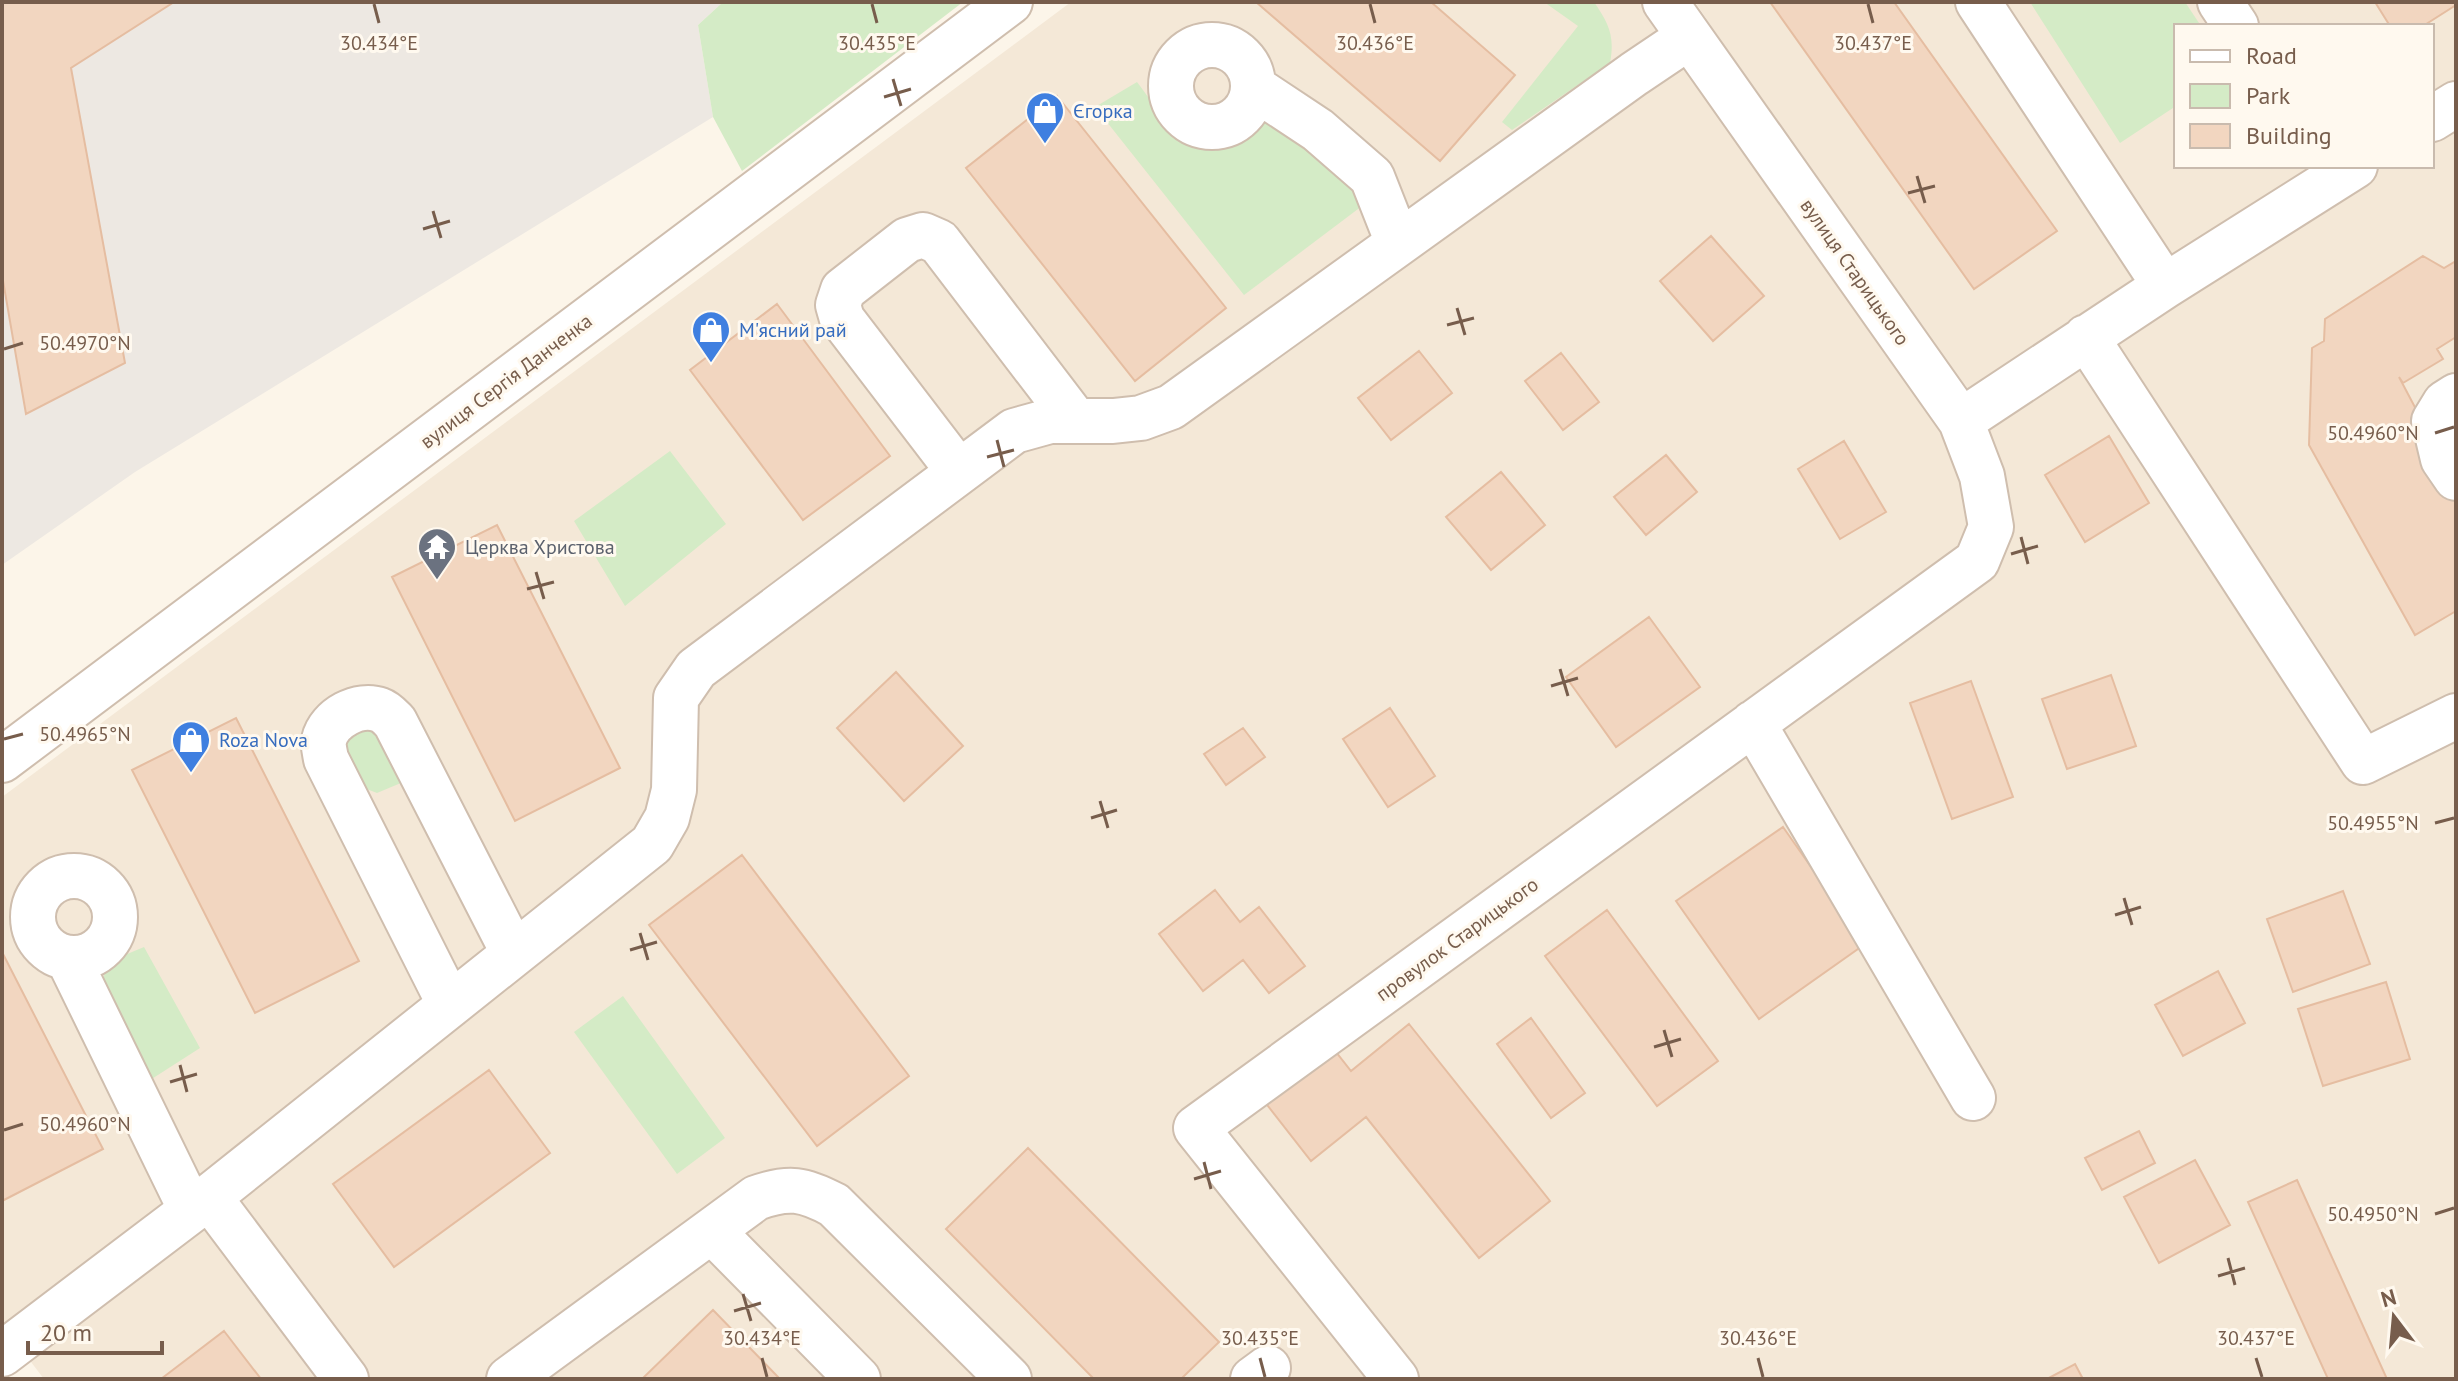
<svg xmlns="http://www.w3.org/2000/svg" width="2458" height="1381" font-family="'PT Sans',sans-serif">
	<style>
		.residential { fill: #f4e8d7; fill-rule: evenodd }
		.industrial { fill: #ede8e2 }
		.green { fill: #d4ebc6 }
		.building { fill: #f2d6c0; stroke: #e5bda1; stroke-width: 2 }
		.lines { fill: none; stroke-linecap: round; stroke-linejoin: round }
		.minor-casing { stroke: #cfbeae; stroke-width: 48 }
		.minor { stroke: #fff; stroke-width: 44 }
		.ticks { fill: none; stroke: #775d4c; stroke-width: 3 }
		.labels { text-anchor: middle; stroke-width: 6; stroke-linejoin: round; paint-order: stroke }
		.shop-label { font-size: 20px; fill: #366cbe; stroke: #fff9ef; text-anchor: start }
		.street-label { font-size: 20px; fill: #775d4c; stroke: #fff9ef }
		.worship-label { font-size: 20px; fill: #5b616d; stroke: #fff9ef; text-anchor: start }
		.ticks-label { font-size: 20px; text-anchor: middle; fill: #775d4c; stroke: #fff9ef; stroke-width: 6; stroke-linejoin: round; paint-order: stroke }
	</style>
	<rect width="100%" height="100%" fill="#fcf5e9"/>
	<path class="residential" d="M1071 2H1654L1709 66 1729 52 1695 2H2456V1379H44L2 1324V797ZM2176 26H2432V166H2176Z"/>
	<path class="industrial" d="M2 2H723L698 25 713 117 135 472 2 565Z"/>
	<path class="green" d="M723 2H963L742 171 713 117 698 25Z
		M1544 2H1594C1609 24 1615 36 1610 63L1512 130 1502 122 1578 26Z
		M2030 2H2185L2201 26H2176V106L2120 143Z
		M1137 82C1158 110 1184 151 1224 136 1236 132 1253 122 1265 122 1286 123 1348 186 1366 203L1244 295 1095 107Z
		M670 451 726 524 625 606 574 521Z
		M377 725 408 780 377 793 364 788 346 752 347 739 359 730Z
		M144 947 200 1048 147 1082 102 992 105 969 120 957Z
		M623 996 725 1138 677 1174 574 1032Z"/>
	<path class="building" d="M2 2H174L71 68 125 363 26 414 2 275Z
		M1256 2H1431L1515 75 1440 161Z
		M1770 2H1894L2057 231 1974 289Z
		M2375 2H2456V5L2423 26H2390Z
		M1057 96 1226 308 1135 381 966 168Z
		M1711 236 1764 296 1713 341 1660 281Z
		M2423 256 2444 268 2456 261V337L2437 349 2443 359 2403 383 2399 377 2456 485V611L2415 635 2309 445 2312 348 2324 341 2325 319Z
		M777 304 890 456 803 520 690 370Z
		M1419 351 1452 393 1391 440 1358 398Z
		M1561 353 1599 402 1563 430 1525 381Z
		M2109 436 2149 503 2085 542 2045 475Z
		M1844 441 1886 512 1840 539 1798 469Z
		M1666 455 1697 492 1646 535 1614 497Z
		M1501 472 1545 525 1491 570 1446 517Z
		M497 525 620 768 515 821 392 577Z
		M1649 617 1700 687 1616 747 1566 677Z
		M896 672 963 746 904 801 837 728Z
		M2111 675 2136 746 2067 769 2042 699Z
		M1971 681 2013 797 1952 819 1910 703Z
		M1390 708 1435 776 1388 807 1343 739Z
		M236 718 359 961 255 1013 132 770Z
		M1243 728 1265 757 1226 785 1204 754Z
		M1783 827 1865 944 1759 1019 1676 901Z
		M742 855 909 1076 817 1146 649 925Z
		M1215 890 1240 922 1259 907 1305 966 1269 993 1243 960 1203 991 1159 934Z
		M2343 891 2370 964 2293 992 2267 919Z
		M1607 910 1718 1061 1657 1106 1545 956Z
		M2 952 103 1149 2 1201Z
		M2218 971 2245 1023 2183 1056 2155 1005Z
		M2386 982 2410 1059 2323 1086 2298 1009Z
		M1531 1018 1585 1093 1551 1118 1497 1044Z
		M1409 1024 1550 1201 1479 1258 1366 1117 1311 1161 1264 1101 1332 1047 1351 1071Z
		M489 1070 550 1153 394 1267 333 1184Z
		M2139 1131 2155 1163 2102 1190 2085 1158Z
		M1028 1148 1219 1342 1181 1379H1094L946 1229Z
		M2195 1160 2230 1225 2159 1263 2124 1197Z
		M2297 1180 2387 1379H2328L2248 1202Z
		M713 1310 780 1379H642Z
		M224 1331 261 1379H161Z
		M2075 1364 2083 1379H2047Z"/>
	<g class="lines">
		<defs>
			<path id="minor" d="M1978 2 2165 286
				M2220 2 2236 26
				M1171 86a41 41 0 1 1 82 0a41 41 0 1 1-82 0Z
				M1253 87 1318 130 1372 177 1398 243
				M2432 119 2456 104
				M2086 337 2363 762 2456 716
				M2456 396 2445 403 2434 421 2443 459 2456 478
				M1961 421 2165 286 2355 166
				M959 472 842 319 838 305 843 290 907 240 923 235 939 242 1075 420
				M1753 723 1973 1098
				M2 760 1010 2
				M33 917a41 41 0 1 1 82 0a41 41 0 1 1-82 0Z
				M68 958 191 1210
				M450 1005 326 759C325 753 323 746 324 740 329 718 359 702 380 710 386 712 391 718 395 722L514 954
				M209 1197 346 1379
				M712 1231 858 1379
				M2 1354 209 1197 652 844 667 818 674 790 676 698 696 669 1014 431 1050 421H1113L1141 418 1171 407 1634 74 1689 37
				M509 1379 756 1198C789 1186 804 1189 834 1205L1009 1379
				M1253 1379 1268 1368
				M1396 1379 1196 1128 1977 561 1991 527 1982 476 1961 421 1665 2"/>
		</defs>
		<use href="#minor" class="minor-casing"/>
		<use href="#minor" class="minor"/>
	</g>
	<path class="ticks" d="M374 4 379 23M872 4 877 23M1370 4 1375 23M1868 4 1873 23M893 79 901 106M884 97 911 89M1917 176 1925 203M1908 193 1935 186M433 211 441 238M423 229 450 221M1457 308 1465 335M1447 325 1474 318M4 349 23 343M2435 433 2454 427M997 440 1004 467M987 457 1014 450M2021 537 2028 564M2011 554 2038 546M536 572 544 599M527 589 554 582M1560 669 1568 696M1551 686 1578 678M4 739 23 734M1100 801 1108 828M1091 818 1117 810M2435 823 2454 818M2124 898 2132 925M2115 915 2141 907M640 933 648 960M630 950 657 942M1664 1030 1672 1057M1654 1047 1681 1039M180 1065 187 1092M170 1082 197 1074M4 1130 23 1124M1204 1162 1211 1189M1194 1179 1221 1171M2435 1214 2454 1208M2228 1258 2235 1285M2218 1276 2245 1268M743 1294 751 1321M734 1311 761 1303M762 1358 767 1377M1260 1358 1265 1377M1758 1358 1763 1377M2256 1358 2262 1377"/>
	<defs>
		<symbol id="shop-pin" viewBox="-11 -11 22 30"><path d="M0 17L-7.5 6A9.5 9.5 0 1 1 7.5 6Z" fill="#3f7fe0" stroke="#fff9ef"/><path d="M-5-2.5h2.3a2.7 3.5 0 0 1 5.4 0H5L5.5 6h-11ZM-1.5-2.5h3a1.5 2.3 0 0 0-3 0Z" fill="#fff"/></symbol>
		<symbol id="temple-pin" viewBox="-11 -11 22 30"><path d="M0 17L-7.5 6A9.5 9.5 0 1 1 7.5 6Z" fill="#6b7280" stroke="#fff9ef"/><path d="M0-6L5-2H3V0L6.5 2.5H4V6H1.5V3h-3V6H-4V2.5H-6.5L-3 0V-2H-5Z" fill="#fff"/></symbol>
	</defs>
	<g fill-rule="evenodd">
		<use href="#shop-pin" x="1023" y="89" width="44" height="60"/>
		<use href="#shop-pin" x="689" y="308" width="44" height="60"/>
		<use href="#temple-pin" x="415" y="525" width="44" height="60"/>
		<use href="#shop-pin" x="169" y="718" width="44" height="60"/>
	</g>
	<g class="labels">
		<g class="shop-label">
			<text x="1073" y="118">Єгорка</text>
			<text x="739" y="337">М'ясний рай</text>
			<text x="219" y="747">Roza Nova</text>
		</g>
		<g class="street-label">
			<text transform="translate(1855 272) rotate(55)" y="7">вулиця Старицького</text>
			<text transform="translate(506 381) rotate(-37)" y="7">вулиця Сергія Данченка</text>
			<text transform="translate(1457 939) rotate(-36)" y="7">провулок Старицького</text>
		</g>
		<g class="worship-label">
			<text x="465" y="554">Церква Христова</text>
		</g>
	</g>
	<g class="ticks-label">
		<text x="379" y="50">30.434°E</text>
		<text x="877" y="50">30.435°E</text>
		<text x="1375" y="50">30.436°E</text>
		<text x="1873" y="50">30.437°E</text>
		<text x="85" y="350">50.4970°N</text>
		<text x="2373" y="440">50.4960°N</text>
		<text x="85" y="741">50.4965°N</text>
		<text x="2373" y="830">50.4955°N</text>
		<text x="85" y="1131">50.4960°N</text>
		<text x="2373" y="1221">50.4950°N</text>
		<text x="762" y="1345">30.434°E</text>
		<text x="1260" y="1345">30.435°E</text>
		<text x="1758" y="1345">30.436°E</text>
		<text x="2256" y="1345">30.437°E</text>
	</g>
	<rect width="2458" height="1381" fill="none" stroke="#775d4c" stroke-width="8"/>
	<rect x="2174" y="24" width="260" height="144" fill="#fff9ef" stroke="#c9bbae" stroke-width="2"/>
	<rect x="2190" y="50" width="40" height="12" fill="#ffffff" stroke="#c9bbae" stroke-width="2"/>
	<text x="2246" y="64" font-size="24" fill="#775d4c">Road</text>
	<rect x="2190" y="84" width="40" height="24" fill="#d4ebc6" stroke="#c9bbae" stroke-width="2"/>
	<text x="2246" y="104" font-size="24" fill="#775d4c">Park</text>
	<rect x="2190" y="124" width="40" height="24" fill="#f2d6c0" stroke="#c9bbae" stroke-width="2"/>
	<text x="2246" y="144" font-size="24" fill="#775d4c">Building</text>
	<g transform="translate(2394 1317) rotate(344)" stroke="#fff9ef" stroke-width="6" paint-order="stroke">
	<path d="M0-6L14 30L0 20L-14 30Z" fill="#775d4c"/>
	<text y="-12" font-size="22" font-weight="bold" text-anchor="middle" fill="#775d4c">N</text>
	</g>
	<path d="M28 1341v12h134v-12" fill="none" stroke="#775d4c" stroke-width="4"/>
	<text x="40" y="1341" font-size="24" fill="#775d4c" stroke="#fff9ef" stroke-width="6" paint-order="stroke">20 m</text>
</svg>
